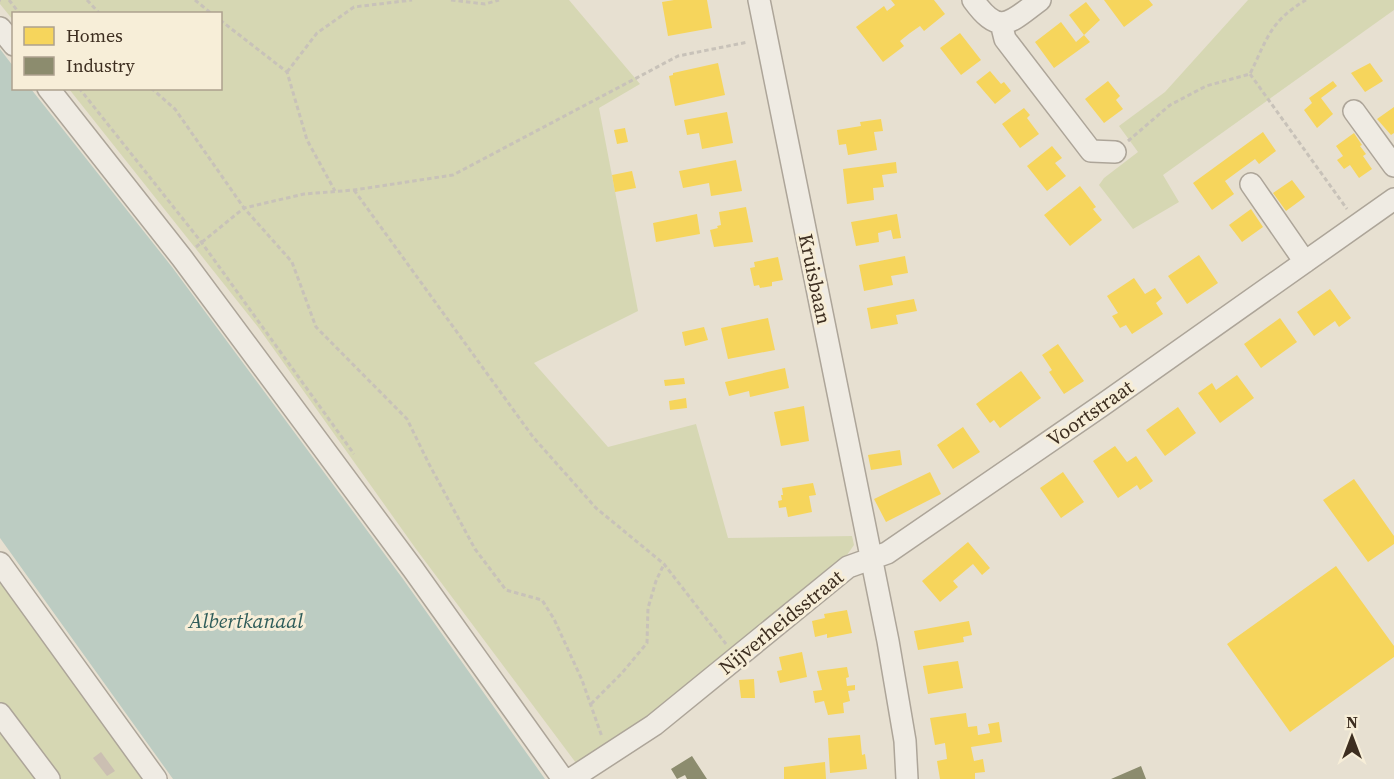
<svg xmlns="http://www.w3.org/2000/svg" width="1394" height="779" font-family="'Source Serif 4',serif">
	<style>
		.green { fill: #d6d7b3 }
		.water { fill: #bcccc2 }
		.homes { fill: #f6d55c }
		.industry { fill: #8c8c6e }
		.building { fill: #cbbfb2 }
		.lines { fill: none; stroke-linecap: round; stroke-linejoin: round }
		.minor-casing { stroke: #ada599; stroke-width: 24 }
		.path { stroke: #c8c2b9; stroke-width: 3; stroke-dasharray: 4.5 3; stroke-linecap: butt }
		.minor { stroke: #efebe3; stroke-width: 21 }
		.labels { text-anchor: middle; stroke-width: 6; stroke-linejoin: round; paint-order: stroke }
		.street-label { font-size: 20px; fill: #3d2e20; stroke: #f7eed8 }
		.water-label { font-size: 21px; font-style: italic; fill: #2f5d5a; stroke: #f7eed8 }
	</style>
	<rect width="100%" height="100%" fill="#e7e0d1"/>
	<path class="green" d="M0 0H569L640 84 599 108 638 311 534 363 608 447 696 424 728 538 852 536 854 545 842 562 582 771 416 549 258 327 69 89 220 88V14H14L13 20 0 4Z
		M1248 0H1394V10L1163 175 1179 202 1133 229 1099 185 1104 178 1138 152 1119 126 1165 92Z
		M0 579 147 779H0Z"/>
	<path class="water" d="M0 49 13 66 14 88 31 89 172 267 403 579 545 779H173L0 538Z"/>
	<path class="homes" d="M674 0H707L712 28 668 36 662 2Z
		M891 0H934L945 14 924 31 920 26 910 33 900 41 904 46 883 62 856 27 884 6 887 11 895 5Z
		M1104 0H1149L1153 5 1124 27Z
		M1086 2 1100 20 1084 35 1069 15Z
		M1061 22 1076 42 1084 35 1090 42 1054 68 1035 42Z
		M960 33 981 60 961 75 940 48Z
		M718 63 725 95 675 106 669 76 673 75V73Z
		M1370 63 1383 81 1365 92 1351 73Z
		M990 71 1001 84 1004 82 1011 91 995 104 976 82Z
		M1108 81 1120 96 1116 100 1123 109 1104 123 1085 99Z
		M1333 81 1337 86 1321 98 1333 114 1317 128 1304 110 1312 103 1309 98Z
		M1394 107V133L1391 135 1377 119Z
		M1024 108 1030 115 1027 118 1039 134 1020 148 1002 124Z
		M727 112 733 143 702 149 699 133 687 135 684 120Z
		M881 119 883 131 874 132 877 150 848 155 846 144 839 145 837 130 861 126 860 122Z
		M625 128 628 142 617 144 614 130Z
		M1263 132 1276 151 1259 164 1255 159 1225 181 1234 194 1212 210 1193 183Z
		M1354 133 1362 145 1360 146 1366 154 1363 156 1372 169 1359 178 1350 165 1344 169 1337 160 1343 156 1336 146Z
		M1052 146 1062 158 1055 163 1066 176 1047 191 1027 166Z
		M736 160 742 191 711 196 709 183 683 188 679 171Z
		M896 162 897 173 882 175 884 187 873 188 874 200 847 204 843 169Z
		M632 171 636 188 615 192 612 175Z
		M1292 180 1305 197 1286 211 1273 193Z
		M1080 186 1096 207 1093 209 1102 220 1070 246 1044 215Z
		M746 207 753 242 714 247 710 230 718 228 717 226 721 225 719 212Z
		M1251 209 1263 227 1242 242 1229 225Z
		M697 214 700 234 656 242 653 223Z
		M897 214 901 238 893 239 891 230 878 233 879 242 856 246 851 222Z
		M1199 255 1218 283 1187 304 1168 276Z
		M905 256 908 273 891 276 893 285 864 291 859 265Z
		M778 257 783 280 772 282V286L760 288 759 285 754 286 750 268 755 267 754 262Z
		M1134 278 1145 294 1155 288 1162 298 1156 303 1163 314 1132 334 1126 325 1120 328 1112 316 1118 313 1107 296Z
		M1330 289 1351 318 1339 327 1335 321 1314 336 1297 312Z
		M914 299 917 311 896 315 898 324 871 329 867 308Z
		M768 318 775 350 728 359 721 328Z
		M1280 318 1297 342 1261 368 1244 344Z
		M704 327 708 340 685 346 682 332Z
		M1058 344 1084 381 1064 394 1049 372 1052 370 1042 355Z
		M785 368 789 388 750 397 749 391 729 396 725 382Z
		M1021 371 1041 398 1000 428 994 420 990 423 976 404Z
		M1237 375 1254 398 1220 423 1198 393 1212 383 1216 390Z
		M684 378 685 384 665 386 664 380Z
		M686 398 687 408 670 410 669 401Z
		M804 406 809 441 781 446 774 412Z
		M1178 407 1196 433 1165 456 1146 430Z
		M963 427 980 452 953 469 937 445Z
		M1115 446 1127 462 1136 456 1153 481 1140 490 1137 485 1118 498 1093 461Z
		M900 450 902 465 871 470 868 455Z
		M930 472 941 494 886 522 874 499Z
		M1063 472 1084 502 1061 518 1040 488Z
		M1354 479 1394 536V544L1368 562 1323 500Z
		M813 483 816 495 809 496 812 512 788 517 786 507 779 508 778 501 782 500 781 495H783L782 488Z
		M968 542 990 568 982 575 973 564 953 581 958 587 940 602 922 581Z
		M1336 566 1394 646V657L1290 732 1227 644Z
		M847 610 852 633 827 638V634L815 637 812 621 825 618 824 614Z
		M969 621 972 635 963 637 964 642 918 650 914 631Z
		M802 652 807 677 780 683 777 671 782 670 779 657Z
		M958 661 963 688 928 694 923 666Z
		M847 667 849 677 846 678 847 686 855 685V690L848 691 850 701 843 703 844 713 828 715 824 701 815 703 813 691 822 690 817 671Z
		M754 679 755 698H741L739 680Z
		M966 713 968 727 977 726 978 735 990 733 988 724 999 722 1002 742 971 747 974 761 983 759 985 772 975 773V779H940L937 761 947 759 945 743 935 745 930 718Z
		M860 735 862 755 865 754 867 769 830 773 828 738Z
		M825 762 826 779H784V767Z"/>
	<path class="industry" d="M692 756 707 779H687L685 775 677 779 671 769Z
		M1141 766 1146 779H1111Z"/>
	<path class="building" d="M101 752 115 771 107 776 93 758Z"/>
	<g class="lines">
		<defs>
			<path id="minor" d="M759 0 888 641 905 741 907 779
				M973 0C1000 37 1009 23 1040 0
				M1001 23 1005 39 1091 151 1115 152
				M0 28 14 45
				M48 88 182 258 413 569 563 779
				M1354 111 1394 166
				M1251 184 1305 262
				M0 563 156 779
				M0 714 49 779
				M571 779 654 725 848 567 887 553 1101 406 1394 199"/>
		</defs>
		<use href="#minor" class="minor-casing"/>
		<path class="path" d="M0 0H1
			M9 0 20 14
			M87 0 100 14
			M195 0 212 14
			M451 0 485 4 499 0
			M220 20 287 72 307 140 335 191
			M287 72 317 33 354 7 412 0
			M1250 74 1347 209
			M79 88 202 243 354 454
			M151 88 175 109 244 208 292 262 316 327 407 419 429 464 475 549 506 590 542 600 554 619 582 680 602 737
			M1128 141 1170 105 1206 86 1250 74C1267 39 1270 21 1306 0
			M354 190 533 437 596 508 664 564 726 644
			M196 247 244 208 304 194 354 190 453 175 678 56 748 42
			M591 704 622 673 647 643 648 608 656 581 664 564"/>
		<use href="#minor" class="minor"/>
	</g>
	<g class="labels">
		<g class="street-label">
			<text transform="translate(815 279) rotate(78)" y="7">Kruisbaan</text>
			<text transform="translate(1090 413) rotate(-35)" y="7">Voortstraat</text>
			<text transform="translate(781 622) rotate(-39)" y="7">Nijverheidsstraat</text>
		</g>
		<g class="water-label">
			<text x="246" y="628">Albertkanaal</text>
		</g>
	</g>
	<rect x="12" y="12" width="210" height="78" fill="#f7eed8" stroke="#ada18e" stroke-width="1.5"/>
	<rect x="24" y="27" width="30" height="18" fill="#f6d55c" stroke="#ada18e" stroke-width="1.5"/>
	<text x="66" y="42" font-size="18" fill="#3d2e20">Homes</text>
	<rect x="24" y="57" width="30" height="18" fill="#8c8c6e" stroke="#ada18e" stroke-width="1.5"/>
	<text x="66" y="72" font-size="18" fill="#3d2e20">Industry</text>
	<g transform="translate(1352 737)" stroke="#f7eed8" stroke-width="4.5" paint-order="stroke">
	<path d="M0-4.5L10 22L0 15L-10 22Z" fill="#3d2e20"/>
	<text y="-9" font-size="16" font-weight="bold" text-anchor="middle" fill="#3d2e20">N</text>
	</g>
</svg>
